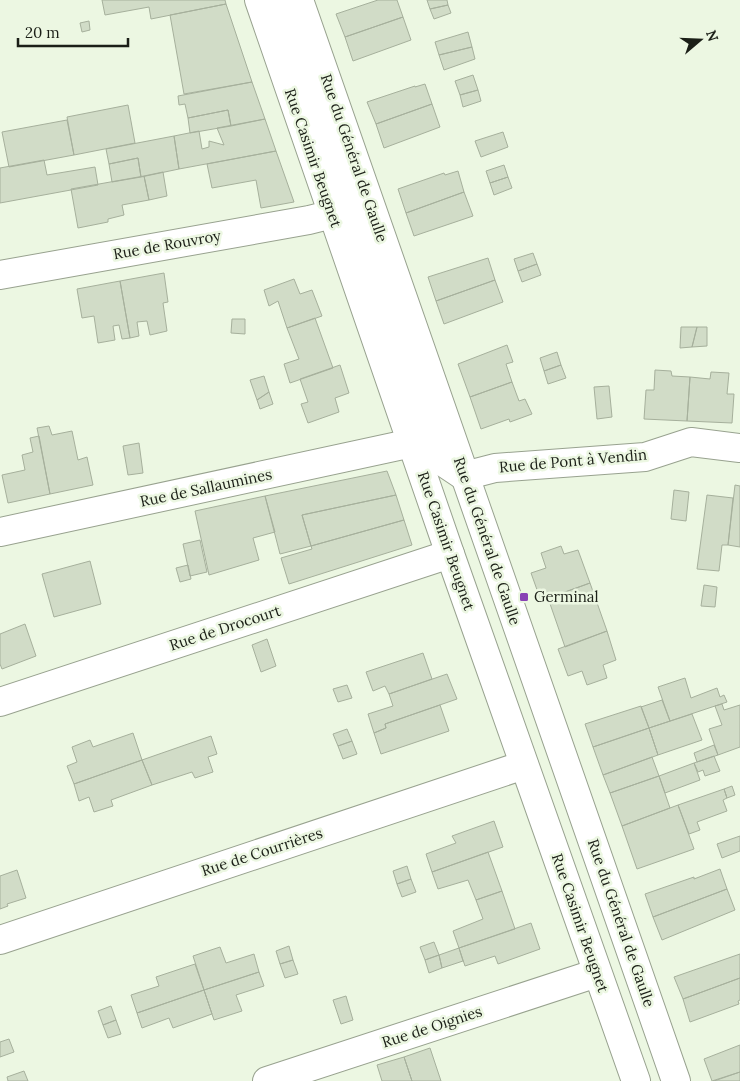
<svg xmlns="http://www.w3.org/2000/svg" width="740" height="1081" font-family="Lora,serif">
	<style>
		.building { fill: #d1dcc7; stroke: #a6b09c }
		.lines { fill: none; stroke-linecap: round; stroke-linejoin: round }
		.minor-casing { stroke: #98a28f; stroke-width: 30 }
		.major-casing { stroke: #98a28f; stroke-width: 30 }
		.minor { stroke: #fff; stroke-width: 28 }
		.major { stroke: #fff; stroke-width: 28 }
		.poi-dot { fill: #8841b4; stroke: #ecf7e2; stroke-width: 2 }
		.labels { text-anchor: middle; stroke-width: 5; stroke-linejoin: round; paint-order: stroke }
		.street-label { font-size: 15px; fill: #1b1f17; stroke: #ecf7e2 }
		.poi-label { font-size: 15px; fill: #1b1f17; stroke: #ecf7e2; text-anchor: start }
	</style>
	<rect width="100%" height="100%" fill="#ecf7e2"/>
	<path class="building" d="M102 0H225L226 4 151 19 149 7 105 15Z
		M378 0H397L403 17 345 37 336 14Z
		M427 0H447L448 5 430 9Z
		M226 4 252 82 184 94 170 15Z
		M448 5 451 13 434 19 430 9Z
		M403 17 411 40 353 61 345 37Z
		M89 21 90 30 82 32 80 23Z
		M468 32 472 47 439 55 435 42Z
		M472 47 475 59 444 70 439 55Z
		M473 75 478 90 460 95 455 81Z
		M252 82 265 119 231 126 228 110 188 118 185 104 179 105 178 96Z
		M425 84 432 104 376 124 367 102 415 86V87Z
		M478 90 481 101 463 107 460 95Z
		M432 104 440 127 384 148 376 124Z
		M128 105 135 143 74 155 67 117Z
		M228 110 231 126 190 133 188 118Z
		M265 119 276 151 179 169 174 136 199 131 202 149 209 147V141L224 145 217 128Z
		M67 120 74 155 9 167 2 132Z
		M503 132 508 147 481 157 475 141Z
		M174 136 179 169 141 177 138 158 109 164 106 149Z
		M276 151 294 202 261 208 256 180 212 188 207 164Z
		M138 158 141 177 112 182 109 164Z
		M44 160 47 175 95 167 98 185 0 203V168Z
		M504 165 508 177 490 183 486 171Z
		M458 171 464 192 406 213 398 189 444 173 445 175Z
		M163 172 167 196 149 200 144 176Z
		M144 176 149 200 122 205 124 215 108 219V222L78 228 71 189Z
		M508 177 512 188 494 195 490 183Z
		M464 192 473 216 414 236 406 213Z
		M533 253 537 264 518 271 514 259Z
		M488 258 495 280 436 301 428 277Z
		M537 264 541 275 522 282 518 271Z
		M164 273 168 302 163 303 167 331 150 335 147 321 137 322 139 336 130 338 120 281Z
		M294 279 300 294 312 290 322 316 287 328 278 301 269 306 264 290Z
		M495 280 503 302 444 324 436 301Z
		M120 281 130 338 122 339 119 325 113 326 115 340 98 343 94 316 82 318 77 289Z
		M315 318 333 368 290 383 284 364 299 359 287 328Z
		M232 319H245V334L231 333Z
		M681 327H697L692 347 680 348Z
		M697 327H707V346L692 347Z
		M507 345 513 362 506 364 512 382 470 397 458 364Z
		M557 352 561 365 544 371 540 358Z
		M340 365 349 393 335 398 339 412 308 423 301 404 308 402 300 379Z
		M561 365 566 378 548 384 544 371Z
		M655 370 671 371 672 376 690 377 687 421 644 419 646 390H654Z
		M711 372 729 373 727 394H734L732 423 687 421 690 377 710 379Z
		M264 376 269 392 257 400 250 380Z
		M512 382 519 401 525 399 532 414 510 422 509 419 481 429 470 397Z
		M609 386 612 417 597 419 594 387Z
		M269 392 273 404 260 409 257 400Z
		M49 426 52 435 72 431 78 460 87 457 93 485 50 494 37 428Z
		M39 436 50 494 8 503 2 475 25 470 22 455 33 452 30 438Z
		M139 443 143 473 128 475 123 446Z
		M387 471 396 495 302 515 311 546 280 554 265 496Z
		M735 485 740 486V547L728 545Z
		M674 490 689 492 686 521 671 519Z
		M396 495 404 520 311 546 302 515Z
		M707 495 733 498 728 545H722L719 571 697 569Z
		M265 496 275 532 253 538 259 560 209 575 195 511Z
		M404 520 412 545 289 584 281 558 312 549 311 546Z
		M200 540 207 572 190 576 183 544Z
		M561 546 564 554 578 550 590 583 541 601 531 573 546 568 541 553Z
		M90 561 101 604 54 617 42 574Z
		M188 565 191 579 180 582 176 568Z
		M590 583 607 631 565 647 548 598Z
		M704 585 717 587 715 607 701 606Z
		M25 624 36 656 2 669 0 664V634Z
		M607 631 616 660 603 665 607 678 587 685 582 671 568 676 558 649Z
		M267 639 276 666 261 672 252 645Z
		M423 653 432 679 389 694 385 686 373 691 366 672Z
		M447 674 457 699 385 724 386 728 374 733 368 714 393 706 389 694Z
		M685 678 691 698 717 688 720 697 724 695 727 702 670 721 658 687Z
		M347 685 352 698 338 702 333 689Z
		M662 700 670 721 649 728 641 707Z
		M722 704 724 710 740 705V747L718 755 709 729 722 725 715 706Z
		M440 705 449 731 381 754 374 733 386 728 385 724Z
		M641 706 649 728 593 747 585 724Z
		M692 714 702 740 658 755 649 728Z
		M649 728 658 755 603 775 593 747Z
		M347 729 352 741 338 746 333 734Z
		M133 733 142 760 74 784 67 766 77 762 72 747 90 740 93 747Z
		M211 736 217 754 208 757 213 772 195 778 192 772 152 785 142 760Z
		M352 741 357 754 343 759 338 746Z
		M714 745 718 755 697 762 694 753Z
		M714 756 720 771 705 776 703 770 698 772 694 763Z
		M652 757 659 776 610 793 603 775Z
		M142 760 152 785 111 800 113 806 94 812 89 797 79 801 74 784Z
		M694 763 700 780 665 793 659 776Z
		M659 776 670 808 622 826 610 793Z
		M732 786 735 795 727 798 724 789Z
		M724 789 727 798 723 800 727 811 697 822 700 830 689 834 678 805Z
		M678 805 694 849 637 869 622 826Z
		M494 821 503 847 432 872 426 854 456 843 452 836Z
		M740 836V851L722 858 717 844Z
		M488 852 502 891 476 900 468 880 438 889 432 872Z
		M407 866 411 879 397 884 393 871Z
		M720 869 727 889 653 917 645 894 694 877V879Z
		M17 870 26 898 7 904 8 906 0 909V876Z
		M411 879 416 892 402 897 397 884Z
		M727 889 735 910 662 940 653 917Z
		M502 891 515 929 459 948 453 931 483 919 476 900Z
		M531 923 540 949 498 964 495 956 465 966 459 948Z
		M434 942 439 955 425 960 420 947Z
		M289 946 293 960 280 964 276 951Z
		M220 947 226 963 254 954 259 972 204 990 193 956Z
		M459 948 463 961 442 968 439 955Z
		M740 954V978L683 999 674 977Z
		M439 955 442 968 429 973 425 960Z
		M293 960 298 974 285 978 280 964Z
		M195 964 204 990 137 1013 131 995 159 986 156 977Z
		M259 972 264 986 236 995 242 1011 214 1020 204 990Z
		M740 978V1000L738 1001 739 1004 690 1022 683 999Z
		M204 990 212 1014 173 1028 169 1018 142 1028 137 1013Z
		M346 996 353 1020 341 1024 333 1000Z
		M111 1006 116 1020 103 1025 98 1011Z
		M116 1020 121 1034 108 1038 103 1025Z
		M9 1039 14 1052 0 1057V1042Z
		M740 1045V1072L712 1081 704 1059Z
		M430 1048 441 1081H412L404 1057Z
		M404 1057 412 1081H382L377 1065Z
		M24 1071 28 1081H8L7 1077Z
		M740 1072V1081H714Z"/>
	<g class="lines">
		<defs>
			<path id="minor" d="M279 0 440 460 464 476 495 468 645 457 691 442 740 448
				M0 275 309 220 333 214
				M0 532 412 443
				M0 702 450 554
				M0 940 524 765
				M267 1081 597 973"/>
			<path id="major" d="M259 0 450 554 636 1081
				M299 0 676 1081"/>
		</defs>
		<use href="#minor" class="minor-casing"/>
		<use href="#major" class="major-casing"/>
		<use href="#minor" class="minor"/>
		<use href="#major" class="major"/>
	</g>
	<rect class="poi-dot" x="519" y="592" width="10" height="10" rx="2.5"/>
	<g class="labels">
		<g class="street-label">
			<text transform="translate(313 158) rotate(71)" y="5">Rue Casimir Beugnet</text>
			<text transform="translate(354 158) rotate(71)" y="5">Rue du Général de Gaulle</text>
			<text transform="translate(167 245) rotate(-10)" y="5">Rue de Rouvroy</text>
			<text transform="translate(573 461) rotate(-5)" y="5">Rue de Pont à Vendin</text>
			<text transform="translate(206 488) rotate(-12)" y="5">Rue de Sallaumines</text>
			<text transform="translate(446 541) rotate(71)" y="5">Rue Casimir Beugnet</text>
			<text transform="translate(487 541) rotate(71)" y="5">Rue du Général de Gaulle</text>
			<text transform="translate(225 628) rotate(-18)" y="5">Rue de Drocourt</text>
			<text transform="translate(262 852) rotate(-18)" y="5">Rue de Courrières</text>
			<text transform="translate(580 923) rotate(71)" y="5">Rue Casimir Beugnet</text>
			<text transform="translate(621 923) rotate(71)" y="5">Rue du Général de Gaulle</text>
			<text transform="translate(432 1027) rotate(-18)" y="5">Rue de Oignies</text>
		</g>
		<g class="poi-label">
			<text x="534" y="602">Germinal</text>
		</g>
	</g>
	<g transform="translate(700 40) rotate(71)" stroke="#ecf7e2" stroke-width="4" paint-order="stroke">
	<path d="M0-4L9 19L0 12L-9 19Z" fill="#1b1f17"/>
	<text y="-8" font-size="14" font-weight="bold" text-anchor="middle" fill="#1b1f17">N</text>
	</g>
	<path d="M18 38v8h110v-8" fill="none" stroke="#1b1f17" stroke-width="2.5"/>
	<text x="25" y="38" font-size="15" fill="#1b1f17" stroke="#ecf7e2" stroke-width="4" paint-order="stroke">20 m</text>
</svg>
